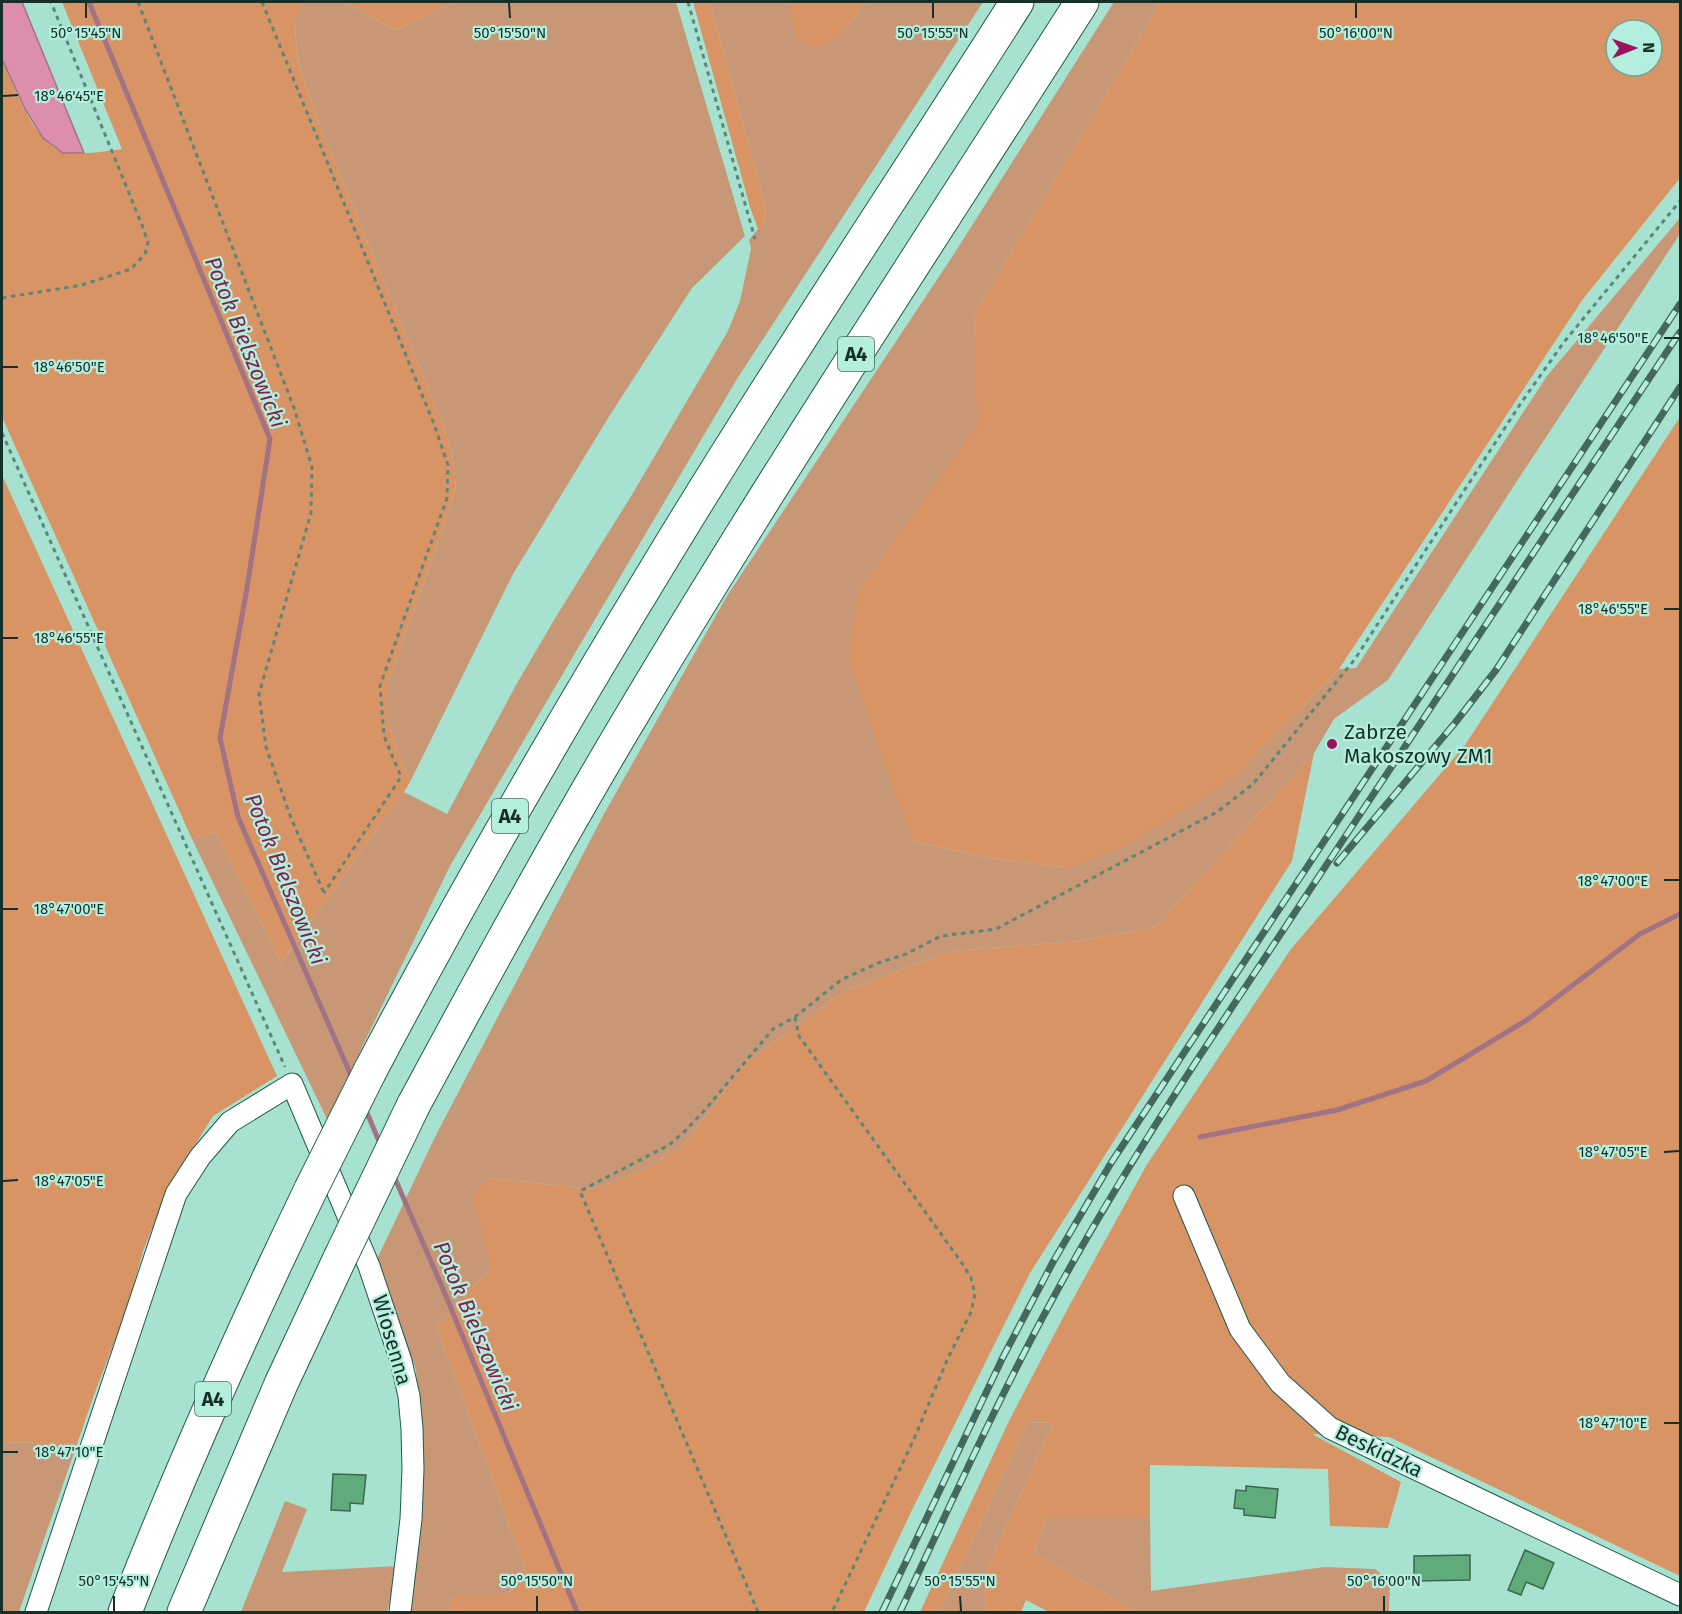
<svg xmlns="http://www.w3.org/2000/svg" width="1682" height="1614" font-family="'Fira Sans',sans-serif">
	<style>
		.green { fill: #c79776 }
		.forest { fill: #d89465; fill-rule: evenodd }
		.water { fill: #dd8eac; stroke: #a27285; stroke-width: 1.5 }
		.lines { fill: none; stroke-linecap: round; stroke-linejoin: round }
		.stream { stroke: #a27285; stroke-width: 5 }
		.building { fill: #60ab7c; stroke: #3d674c; stroke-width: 1.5 }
		.street-casing { stroke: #205a4d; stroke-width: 23 }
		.highway-casing { stroke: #205a4d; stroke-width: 35 }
		.path { stroke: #5d867a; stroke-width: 3; stroke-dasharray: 4.5 4.5; stroke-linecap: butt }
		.street { stroke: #fff; stroke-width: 21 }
		.highway { stroke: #fff; stroke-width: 33 }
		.rail-casing { stroke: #45685e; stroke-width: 7 }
		.rail { stroke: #b4efde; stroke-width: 4.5; stroke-dasharray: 14; stroke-linecap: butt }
		.highway-bridge-casing { stroke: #205a4d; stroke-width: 35; stroke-linecap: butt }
		.highway-bridge { stroke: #fff; stroke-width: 33 }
		.ticks { fill: none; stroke: #172f29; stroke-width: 2 }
		.poi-dot { fill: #9e115e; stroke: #b4efde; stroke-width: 2 }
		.labels { text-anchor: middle; stroke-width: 4.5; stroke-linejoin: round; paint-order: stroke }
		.shield { fill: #b4efde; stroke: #46695f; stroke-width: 1.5 }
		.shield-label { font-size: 20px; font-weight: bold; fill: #172f29 }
		.poi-label { font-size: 21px; fill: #172f29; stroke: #b4efde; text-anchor: start }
		.street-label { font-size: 21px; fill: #172f29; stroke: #b4efde }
		.water-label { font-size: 22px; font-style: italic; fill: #7e224f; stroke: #b4efde }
		.ticks-label { font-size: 15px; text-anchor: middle; fill: #172f29; stroke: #b4efde; stroke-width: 4.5; stroke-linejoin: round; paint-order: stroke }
	</style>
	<rect width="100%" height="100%" fill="#a7e2d1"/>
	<path class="green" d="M305 2H342L396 30 457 2H676L745 236 692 288 610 415 513 574 410 782 398 752 388 720V683L448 514 456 486 452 452 441 419 324 136 299 66 294 19Z
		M710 2H788L797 39 839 38 863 5 876 2H983L737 379 571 660 450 866 327 1119 192 839 215 832 281 963 404 792 447 814 516 685 557 615 633 493 728 331 740 301 751 249 749 240 758 229 764 228 766 208Z
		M1114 2H1161L974 314 978 425 858 591 912 841 987 858 1068 868 1234 778 1339 669 1356 668 1547 376 1680 218V234L1517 481 1388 680 1334 719 1314 753 1155 927 1079 941 951 951 849 989 748 1060 681 1148 636 1173 593 1189 488 1178 491 1268 436 1326 526 1571 506 1596H451L449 1612H408L424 1479 416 1370 377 1259 436 1135 604 814 727 596 952 257Z
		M1028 1422 1053 1423 986 1571 985 1612H939Z
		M2 1442 77 1444 19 1612H2Z
		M285 1501 307 1509 282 1572 399 1566 387 1612H241Z
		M1047 1517H1150L1151 1591 1324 1567 1375 1569 1390 1582 1389 1612H1138L1034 1553Z"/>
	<path class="forest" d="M62 2H305L294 20 299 66 324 136 441 419 452 452 456 486 448 514 388 683V720L398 752 410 782 404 792 281 963 215 832 192 839 2 417V59C15 88 31 138 62 152 72 156 111 151 122 149Z
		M342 2H457L396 30Z
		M693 2H710L766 208 764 229H758L750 207Z
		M788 2H876L863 5 839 38 822 47 808 45 796 39Z
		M1161 2H1680V178L1583 299 1339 669 1234 778 1128 845 1068 868 987 858 912 841 848 659 858 591 977 425 974 314ZM1616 30H1652V66H1616Z
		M1680 417V1576L1389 1437 1312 1434 1401 1482 1388 1528 1330 1526 1328 1469 1150 1465V1517H1047L1034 1553 1138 1612H1049L1026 1600 1021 1612H985L986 1571 1053 1423 1028 1422 939 1612H920L1009 1421 1067 1310 1146 1166 1291 949 1465 745Z
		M2 475 277 1076 213 1116 169 1187 143 1251 127 1309 94 1395 77 1444 2 1442Z
		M1314 753 1292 861 1030 1273 911 1512 864 1612H449L451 1596H506L526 1571 436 1326 491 1268 472 1195 488 1178 593 1189 636 1173 681 1148 748 1060 849 989 951 951 1079 941 1155 927Z"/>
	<path class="water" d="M2 2H22L84 153H63L43 138 25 109 2 59Z"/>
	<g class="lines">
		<path class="stream" d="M89 2 270 439 247 588 220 738 238 817 353 1080
			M365 1108 381 1146
			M1200 1137 1337 1110 1426 1081 1527 1020 1640 934 1680 914
			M393 1174 443 1289 577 1612"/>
	</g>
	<path class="building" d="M333 1474 366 1475 363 1504 350 1503V1511L331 1510Z
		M1246 1486 1278 1489 1275 1518 1244 1515V1509L1234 1508 1236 1490 1246 1491Z
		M1525 1550 1554 1563 1543 1589 1526 1582 1521 1595 1508 1590Z
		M1470 1555V1580L1414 1581V1556Z"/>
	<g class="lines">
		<defs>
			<path id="street" d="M1184 1196 1240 1329 1280 1383 1330 1428 1680 1595
				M36 1612 176 1194 200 1157 230 1122 292 1084 369 1266 401 1361 409 1396 412 1429 413 1469 411 1519 400 1612"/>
			<path id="highway" d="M370 1071C460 900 556 733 656 569 772 377 897 191 1017 2
				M413 1106C485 972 557 840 635 710 778 470 932 237 1082 2
				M125 1612C181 1469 244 1328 311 1189
				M184 1612 281 1384 340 1258"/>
		</defs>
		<use href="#street" class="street-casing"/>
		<use href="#highway" class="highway-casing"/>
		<path class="path" d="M138 2 294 408 312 467 311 513 259 694 266 747 291 818 324 893
			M262 2 434 424 448 465 447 498 380 686 384 736 401 777 324 893
			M688 2 755 239
			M2 298 82 285 131 269 145 254 148 243 142 225 51 2
			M2 433 285 1067
			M795 1017 799 1036 964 1266 971 1278 975 1294 971 1312 948 1358 914 1439 832 1612
			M758 1612 580 1191 669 1145 685 1131 704 1111 773 1029 795 1017 841 980 878 963 906 954 941 936 996 929 1217 812 1253 784 1355 659 1521 403 1564 342 1680 201"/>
		<use href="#street" class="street"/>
		<use href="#highway" class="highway"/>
		<defs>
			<path id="rail" d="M1337 863 1455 723 1496 670 1680 387
				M882 1612 1003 1357 1053 1262 1111 1163 1680 304
				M900 1612C949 1508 996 1403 1051 1302 1096 1218 1147 1137 1199 1057L1680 332"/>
		</defs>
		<use href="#rail" class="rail-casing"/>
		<use href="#rail" class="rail"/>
		<defs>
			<path id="highway-bridge" d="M311 1189 370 1071
				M340 1258 413 1106"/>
		</defs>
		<use href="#highway-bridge" class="highway-bridge-casing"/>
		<use href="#highway-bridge" class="highway-bridge"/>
	</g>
	<path class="ticks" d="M86 3V18M509 3 510 18M933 3V18M1356 3V18M3 96 18 95M1664 338H1679M3 367H18M1664 609H1679M3 638H18M1664 880H1679M3 909H18M1664 1152 1679 1151M3 1181 18 1180M1664 1423H1679M3 1452H18M114 1596V1611M537 1596V1611M960 1596 961 1611M1384 1596V1611"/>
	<circle class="poi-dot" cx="1332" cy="744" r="6"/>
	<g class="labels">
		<g class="shield">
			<rect x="838" y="337" width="36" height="34" rx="4.5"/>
			<rect x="492" y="799" width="36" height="34" rx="4.5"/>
			<rect x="195" y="1382" width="36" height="34" rx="4.5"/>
		</g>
		<g class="shield-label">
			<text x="856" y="361">A4</text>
			<text x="510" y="823">A4</text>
			<text x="213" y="1406">A4</text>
		</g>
		<g class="poi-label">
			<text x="1344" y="739">Zabrze<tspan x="1344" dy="24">Makoszowy ZM1</tspan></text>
		</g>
		<g class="street-label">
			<text transform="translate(392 1340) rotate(74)" y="7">Wiosenna</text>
			<text transform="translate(1379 1451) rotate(26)" y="7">Beskidzka</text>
		</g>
		<g class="water-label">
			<text transform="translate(246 342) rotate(68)" y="8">Potok Bielszowicki</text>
			<text transform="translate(286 879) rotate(68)" y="8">Potok Bielszowicki</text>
			<text transform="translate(476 1326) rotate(67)" y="8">Potok Bielszowicki</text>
		</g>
	</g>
	<g class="ticks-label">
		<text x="86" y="38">50°15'45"N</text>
		<text x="510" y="38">50°15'50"N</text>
		<text x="933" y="38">50°15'55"N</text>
		<text x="1356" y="38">50°16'00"N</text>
		<text x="69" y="101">18°46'45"E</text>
		<text x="1613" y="343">18°46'50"E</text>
		<text x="69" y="372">18°46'50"E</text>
		<text x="1613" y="614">18°46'55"E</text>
		<text x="69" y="643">18°46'55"E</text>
		<text x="1613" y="886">18°47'00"E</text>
		<text x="69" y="914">18°47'00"E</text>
		<text x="1613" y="1157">18°47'05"E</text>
		<text x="69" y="1186">18°47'05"E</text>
		<text x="1613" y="1428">18°47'10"E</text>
		<text x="69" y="1457">18°47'10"E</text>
		<text x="114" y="1586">50°15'45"N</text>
		<text x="537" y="1586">50°15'50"N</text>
		<text x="960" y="1586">50°15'55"N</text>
		<text x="1384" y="1586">50°16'00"N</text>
	</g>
	<rect width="1682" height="1614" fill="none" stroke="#172f29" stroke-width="6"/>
	<g transform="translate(1634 48) rotate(89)"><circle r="28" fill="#b4efde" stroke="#75a296" stroke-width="1.5"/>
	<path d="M0-4.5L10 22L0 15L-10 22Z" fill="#9e115e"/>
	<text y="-9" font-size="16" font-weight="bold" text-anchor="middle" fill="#172f29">N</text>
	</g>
</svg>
